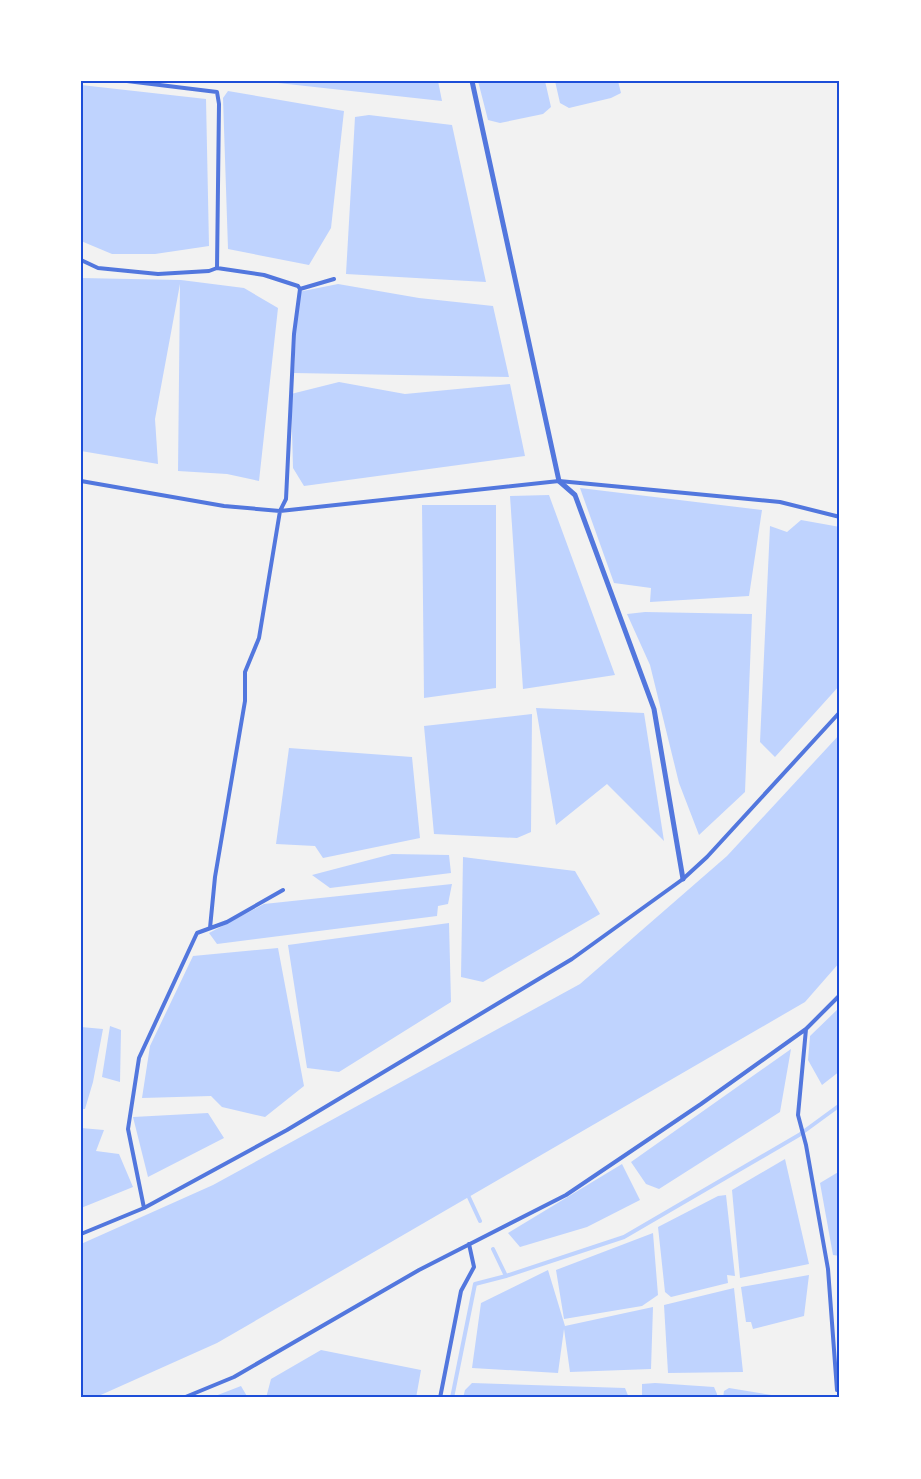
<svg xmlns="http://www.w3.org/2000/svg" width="921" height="1479" font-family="'Golos Text',sans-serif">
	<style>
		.water { fill: #bfd3fe }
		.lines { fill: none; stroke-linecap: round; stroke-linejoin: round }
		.stream { stroke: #bfd3fe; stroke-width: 4 }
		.service { stroke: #5277de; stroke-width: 4 }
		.minor { stroke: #5277de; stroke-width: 5 }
		.neatline { fill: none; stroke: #1d4ed8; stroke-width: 2 }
	</style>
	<rect width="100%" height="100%" fill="#f2f2f2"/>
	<path class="water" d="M260 81H438L442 101Z
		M478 81H545L551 107 543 114 500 123 488 120Z
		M555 81H618L621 93 611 98 569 108 560 103Z
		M81 85 206 99 209 246 155 254H112L81 241Z
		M228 91 344 111 331 228 309 265 228 249 223 98Z
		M369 115 452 125 486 282 346 274 355 117Z
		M81 278 181 280 244 288 278 308 259 481 227 474 178 471 180 284 155 419 158 464 81 451Z
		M338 284 419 298 493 306 509 377 294 373 298 292Z
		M339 382 405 394 510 384 525 456 304 486 293 468 291 394Z
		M580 488 762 510 749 596 650 602 651 588 614 583Z
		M549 495 615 675 523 689 510 496Z
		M422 505H496V688L424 698Z
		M801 520 840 527V685L775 757 760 742 770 526 787 532Z
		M645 612 752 614 745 792 699 835 679 783 650 665 627 614Z
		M536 708 644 713 664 841 607 784 556 825Z
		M532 714 531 832 517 838 434 834 424 726Z
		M840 734V962L805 1002 217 1343 94 1398H81V1244L213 1185 580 984 727 856Z
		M289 748 412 757 420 838 323 858 315 846 276 844Z
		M392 854 449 855 451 873 330 888 312 875Z
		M463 857 575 871 600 914 483 982 461 977Z
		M452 884 448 904 438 906 437 916 217 944 209 933 264 904Z
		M449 923 451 1002 339 1072 307 1068 288 945Z
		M278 948 304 1086 265 1117 222 1107 211 1096 142 1098 150 1046 193 956Z
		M840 1007V1071L822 1085 808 1060 810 1036Z
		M110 1026 121 1030 120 1082 102 1077Z
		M81 1027 103 1029 93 1082 85 1109H81Z
		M791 1049 780 1112 659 1189 646 1184 631 1162Z
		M208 1113 224 1138 148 1177 133 1117Z
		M81 1128 104 1130 96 1151 119 1154 133 1187 81 1208Z
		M785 1159 809 1264 740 1278 732 1190Z
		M622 1164 640 1200 587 1227 520 1247 508 1233Z
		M840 1171V1256L833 1255 820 1183Z
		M726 1195 735 1276 727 1275 728 1283 671 1297 665 1292 658 1227 718 1196Z
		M653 1233 658 1295 642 1306 564 1319 556 1270Z
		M548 1270 565 1326 653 1307 651 1369 570 1372 564 1329 558 1373 472 1368 481 1303Z
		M809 1275 804 1316 753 1329 751 1322H746L741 1287Z
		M734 1288 743 1372 668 1373 664 1305Z
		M321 1350 421 1370 416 1398H266L271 1379Z
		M472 1383 625 1388 629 1398H463L465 1390Z
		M655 1383 714 1387 717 1394V1398H642V1384Z
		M241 1386 248 1398H210Z
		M729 1388 784 1397V1398H723L724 1391Z"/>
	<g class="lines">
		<path class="stream" d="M467 1193 480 1221
			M493 1249 506 1276 624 1237 799 1135 840 1105
			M452 1398 475 1284 506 1276"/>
		<path class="service" d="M127 81 217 92 219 104 217 268
			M81 260 98 268 158 274 209 271 217 268 264 275 298 286 300 289 294 334 286 499 280 511 259 638 245 672V701L215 877 210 928
			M300 289 334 279
			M81 481 224 506 280 511 559 481 780 502 840 517
			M806 1029 798 1115 806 1145 828 1269 837 1390H840
			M144 1208 128 1129 139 1058 197 933 227 922 283 890
			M81 1234 144 1208 287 1130 572 959 683 879 707 857 840 712
			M183 1398 234 1377 419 1270 566 1195 701 1104 806 1029 840 995
			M440 1398 461 1291 474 1267 469 1244"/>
		<path class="minor" d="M472 81 559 481 575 495 654 709 683 879"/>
	</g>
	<rect width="921" height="1479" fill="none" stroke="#ffffff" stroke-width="165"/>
	<rect x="82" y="82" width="756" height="1314" class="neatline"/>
</svg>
